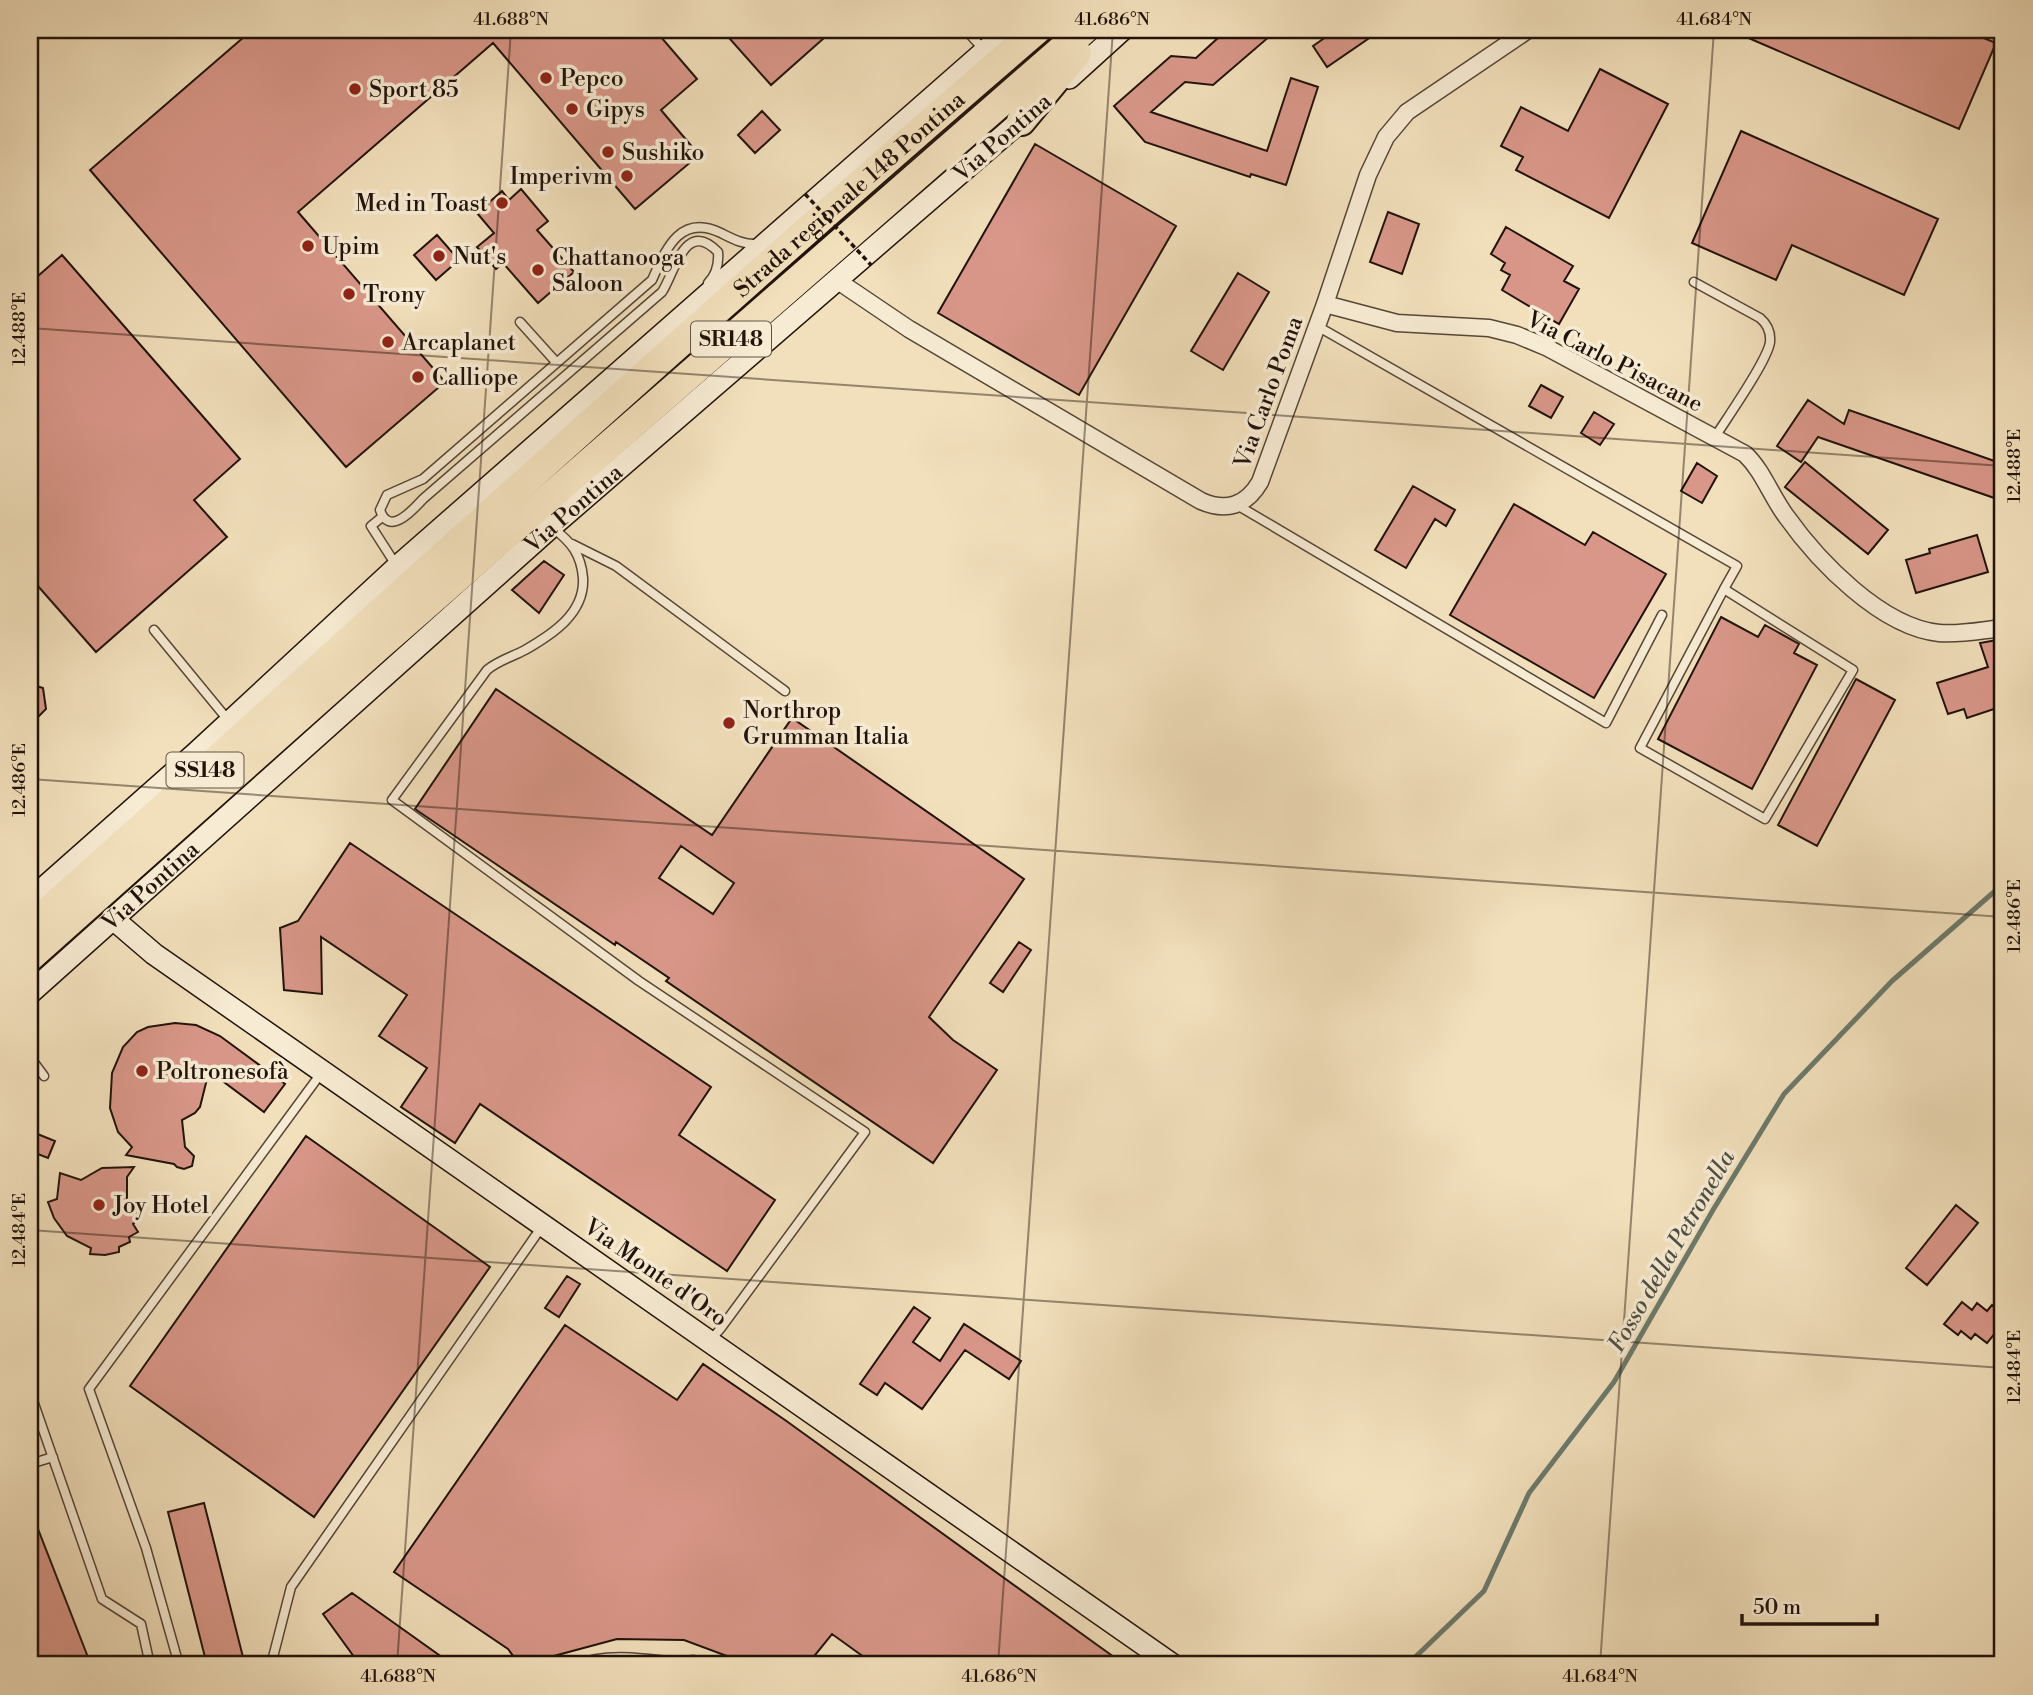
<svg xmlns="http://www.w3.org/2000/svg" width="2033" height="1695" font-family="'Libre Bodoni',serif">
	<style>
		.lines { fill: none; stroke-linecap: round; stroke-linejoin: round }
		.stream { stroke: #6b796b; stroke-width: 5 }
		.building { fill: #d99789; stroke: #21130a; stroke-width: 2; fill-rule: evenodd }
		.lane-casing { stroke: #554636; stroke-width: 11 }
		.street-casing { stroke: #554636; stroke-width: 19 }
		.secondary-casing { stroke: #21130a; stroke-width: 24 }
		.highway-casing { stroke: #21130a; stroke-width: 32 }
		.lane { stroke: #f7ebd3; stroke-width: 8 }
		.street { stroke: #f7ebd3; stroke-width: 16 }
		.secondary { stroke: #f7ebd3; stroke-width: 21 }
		.highway { stroke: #f2e0bc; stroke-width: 28 }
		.path-bridge { stroke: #21130a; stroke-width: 3.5; stroke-dasharray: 5 3.5; stroke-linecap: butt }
		.ticks { fill: none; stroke: #21130a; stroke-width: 2; stroke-opacity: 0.45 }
		.poi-dot { fill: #8f2418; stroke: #f7ebd3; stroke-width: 2.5 }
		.labels { text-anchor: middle; stroke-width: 7; stroke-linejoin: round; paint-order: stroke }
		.shield { fill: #f7ebd3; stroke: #615446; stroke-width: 2 }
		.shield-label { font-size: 21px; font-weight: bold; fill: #21130a }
		.poi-label { font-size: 23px; fill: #21130a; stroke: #f7ebd3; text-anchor: start }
		.street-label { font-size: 23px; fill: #21130a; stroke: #f7ebd3 }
		.water-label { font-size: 24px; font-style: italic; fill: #4c4e43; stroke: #f7ebd3 }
		.neatline { fill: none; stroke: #21130a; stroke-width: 2.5 }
		.ticks-label { font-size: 18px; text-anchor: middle; fill: #21130a }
	</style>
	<rect width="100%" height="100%" fill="#f2e0bc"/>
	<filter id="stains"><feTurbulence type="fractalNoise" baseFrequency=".00286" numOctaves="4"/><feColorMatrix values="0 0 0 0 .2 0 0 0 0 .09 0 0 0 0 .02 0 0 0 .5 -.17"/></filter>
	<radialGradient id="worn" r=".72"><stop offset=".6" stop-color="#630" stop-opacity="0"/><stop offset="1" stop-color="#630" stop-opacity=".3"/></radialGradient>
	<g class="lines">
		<path class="stream" d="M1407 1665 1484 1591 1529 1493 1614 1382 1713 1210 1784 1094 1892 981 2003 884"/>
	</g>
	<path class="building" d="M252 30H655L697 79 661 110 699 155 635 209 493 43 298 212 445 382 346 467 90 170Z
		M722 30H833L771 85Z
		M1220 30H1277L1213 85 1185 82 1151 112 1267 151 1291 78 1318 87 1286 185 1251 174 1250 177 1145 142 1114 106 1171 56 1196 58 1219 37Z
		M1336 30H1381L1327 67 1313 46Z
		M1730 30H1964L1996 43 1959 129Z
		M1600 69 1668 104 1609 218 1516 170 1523 157 1501 146 1521 107 1568 131Z
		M762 111 780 130 755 153 738 135Z
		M1741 131 1938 219 1904 295 1792 245 1776 280 1692 243Z
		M1035 144 1176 226 1079 395 938 313Z
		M521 189 548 221 537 230 574 272 538 303 503 263 496 269 477 247 494 233 477 213 502 191 509 200Z
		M1388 212 1419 224 1402 274 1370 262Z
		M1506 227 1573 266 1564 281 1579 289 1559 324 1502 290 1510 275 1501 270 1505 263 1491 254Z
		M437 235 459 260 436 280 414 255Z
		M62 255 240 459 194 500 227 537 96 652 30 577V283Z
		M1238 273 1269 292 1223 370 1191 351Z
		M1541 385 1563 397 1551 418 1529 406Z
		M1808 400 1844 424 1849 410 2003 464V501L1818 437 1801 462 1777 446Z
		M1594 412 1614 424 1600 445 1581 433Z
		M1805 462 1888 530 1868 554 1785 487Z
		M1697 463 1717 476 1702 503 1681 491Z
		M1413 486 1455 510 1446 526 1435 519 1406 568 1375 550Z
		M1514 504 1585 545 1593 532 1666 574 1594 698 1450 615Z
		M1977 535 1988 572 1916 593 1906 560 1930 553 1929 549Z
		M544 561 564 575 539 613 512 590Z
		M1721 617 1758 637 1765 625 1799 644 1794 653 1817 665 1752 789 1658 739Z
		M2003 639V706L1967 718 1964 709 1948 714 1937 683 1988 667 1980 643Z
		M1856 679 1895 700 1817 846 1778 825Z
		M30 684 43 688 46 709 30 725Z
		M496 689 712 835 792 718 1024 879 929 1017 953 1040 997 1070 933 1163 666 981 669 978 616 942 615 945 415 809ZM681 846 734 883 713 914 659 878Z
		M350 843 711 1087 679 1135 775 1200 727 1271 480 1104 455 1143 401 1107 427 1068 379 1036 407 995 321 937 322 994 284 990 280 928 298 921Z
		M1019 942 1031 950 1003 992 990 983Z
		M175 1023 196 1025 220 1036 285 1084 264 1112 209 1071 200 1107 195 1113 182 1120 185 1147 194 1156 192 1166 184 1169 177 1167 174 1164 126 1155 132 1147 118 1132 110 1108 112 1073 123 1047 137 1032 148 1027Z
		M30 1131 55 1141 48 1158 30 1151Z
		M306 1136 490 1267 314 1517 130 1386Z
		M134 1167 127 1177V1204L141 1216 133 1224 138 1232 129 1237 130 1242 119 1247V1252L105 1255 90 1254 91 1248 67 1236 54 1218 48 1202 57 1199 60 1173 81 1180 102 1168Z
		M1956 1205 1978 1223 1927 1285 1906 1268Z
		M567 1276 580 1284 559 1317 545 1308Z
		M1962 1302 1972 1310 1977 1303 1987 1311 1992 1305 2003 1315V1323L1987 1343 1975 1334 1971 1339 1961 1331 1958 1335 1944 1324Z
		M914 1307 930 1318 913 1342 940 1361 964 1324 1021 1361 1009 1379 965 1350 922 1409 885 1383 877 1395 860 1384Z
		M565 1325 677 1400 703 1364 785 1420 1125 1665H875L832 1634 807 1665H751L684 1640 617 1639 520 1665 508 1649 394 1572Z
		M204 1503 245 1665H207L168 1512Z
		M30 1511H31L91 1665H30Z
		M352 1593 439 1655 432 1665H360L323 1614Z"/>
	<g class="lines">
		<defs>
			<path id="lane" d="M966 30 985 51
				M1694 282 1760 318C1767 324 1771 332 1770 342 1768 360 1727 418 1715 437
				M708 283C716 275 719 264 718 252 685 218 675 272 662 292L423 499C413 510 389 537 380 510L387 495 423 479 652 280C666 249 680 213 721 233 733 239 744 245 757 244
				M520 322 556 362
				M1317 326 1737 566 1724 589 1853 670 1765 819 1640 748 1724 589
				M1237 505 1606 723 1662 615
				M382 517 371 526 396 565
				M554 529C571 542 581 554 583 578 585 613 553 634 525 650 512 657 499 660 487 670L392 800 639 981 865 1132 721 1328 710 1341
				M572 544 616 566 785 691
				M154 630 228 720
				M30 1057 44 1076
				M30 1392 102 1599 141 1624 150 1665
				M30 1464 53 1457
				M179 1665 146 1548 89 1389 322 1072
				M271 1665 291 1587 543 1225
				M578 1665C607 1650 660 1661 693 1664"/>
			<path id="street" d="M835 279 909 329 1201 501C1226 512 1246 506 1260 482L1325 304 1368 175 1386 137 1407 112 1528 30
				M1325 304 1397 323 1489 328 1517 335 1546 347 1745 454C1763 471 1771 496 1786 516 1818 561 1881 627 1939 633 1960 635 1983 630 2003 628
				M693 1664 697 1665"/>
			<g id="secondary">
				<path d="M1069 78 1122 30"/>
				<path d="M30 900 196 753 397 567 1009 30"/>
				<path d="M112 918 154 954 1173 1665"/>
				<path id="s1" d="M30 993 551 527 1032 111"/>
			</g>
			<g id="highway">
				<path d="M1021 121 1077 53"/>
				<path id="s2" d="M30 927C365 628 696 323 1037 30"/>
				<path d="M30 957 378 647 1084 30"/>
			</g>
		</defs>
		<use href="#lane" class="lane-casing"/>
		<use href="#street" class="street-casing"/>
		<use href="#secondary" class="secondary-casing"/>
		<use href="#highway" class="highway-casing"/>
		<use href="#lane" class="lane"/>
		<use href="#street" class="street"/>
		<use href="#secondary" class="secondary"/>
		<use href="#highway" class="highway"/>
		<path class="path-bridge" d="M805 194 871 265"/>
	</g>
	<path class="ticks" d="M30 328 2003 466M30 779 2003 917M30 1230 2003 1368M397 1665 511 30M998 1665 1113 30M1600 1665 1714 30"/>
	<g class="poi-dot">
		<circle cx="546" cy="78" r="7"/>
		<circle cx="355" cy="89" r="7"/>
		<circle cx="572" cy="109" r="7"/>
		<circle cx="608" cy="152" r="7"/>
		<circle cx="627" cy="176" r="7"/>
		<circle cx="502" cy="203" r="7"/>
		<circle cx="308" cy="246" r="7"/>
		<circle cx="439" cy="256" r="7"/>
		<circle cx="538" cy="270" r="7"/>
		<circle cx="349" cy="294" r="7"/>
		<circle cx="388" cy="342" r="7"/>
		<circle cx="418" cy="377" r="7"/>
		<circle cx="729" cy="723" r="7"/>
		<circle cx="142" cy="1071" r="7"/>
		<circle cx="99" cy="1205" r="7"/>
	</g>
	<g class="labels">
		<g class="shield">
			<rect x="691" y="321.5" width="80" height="35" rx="5"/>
			<rect x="166.5" y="752.5" width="77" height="35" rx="5"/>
		</g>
		<g class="shield-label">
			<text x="731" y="346">SR148</text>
			<text x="205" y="777">SS148</text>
		</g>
		<g class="poi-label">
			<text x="560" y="86">Pepco</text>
			<text x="369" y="97">Sport 85</text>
			<text x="586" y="117">Gipys</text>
			<text x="622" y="160">Sushiko</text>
			<text x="613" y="184" text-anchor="end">Imperivm</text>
			<text x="488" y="211" text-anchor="end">Med in Toast</text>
			<text x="322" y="254">Upim</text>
			<text x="453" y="264">Nut's</text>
			<text x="552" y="265">Chattanooga<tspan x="552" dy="26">Saloon</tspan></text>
			<text x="363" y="302">Trony</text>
			<text x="402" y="350">Arcaplanet</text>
			<text x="432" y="385">Calliope</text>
			<text x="743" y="718">Northrop<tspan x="743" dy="26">Grumman Italia</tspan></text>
			<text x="156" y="1079">Poltronesofà</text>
			<text x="113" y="1213">Joy Hotel</text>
		</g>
		<g class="street-label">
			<text transform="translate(1002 137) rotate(-41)" y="8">Via Pontina</text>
			<text dy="8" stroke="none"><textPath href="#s2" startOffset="1099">Strada regionale 148 Pontina</textPath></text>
			<text transform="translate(1615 361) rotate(27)" y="8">Via Carlo Pisacane</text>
			<text transform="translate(1268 392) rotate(-70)" y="8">Via Carlo Poma</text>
			<text dy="8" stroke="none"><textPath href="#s1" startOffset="728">Via Pontina</textPath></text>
			<text dy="8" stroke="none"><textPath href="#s1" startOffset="161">Via Pontina</textPath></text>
			<text transform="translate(656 1272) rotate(35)" y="8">Via Monte d'Oro</text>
		</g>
		<g class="water-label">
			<text transform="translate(1671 1251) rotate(-60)" y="8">Fosso della Petronella</text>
		</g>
	</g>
	<rect width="2033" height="1695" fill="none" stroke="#f2e0bc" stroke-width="77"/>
	<path d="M1742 1614v10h135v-10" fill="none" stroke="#21130a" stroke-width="3.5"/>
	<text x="1753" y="1614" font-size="21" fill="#21130a" stroke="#f7ebd3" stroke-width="5" paint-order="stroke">50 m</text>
	<rect x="38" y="38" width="1956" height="1618" class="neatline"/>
	<g class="ticks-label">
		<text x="511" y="25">41.688°N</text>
		<text x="1112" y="25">41.686°N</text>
		<text x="1714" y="25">41.684°N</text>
		<text transform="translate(19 329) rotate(-90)" y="6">12.488°E</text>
		<text transform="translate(2014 466) rotate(-90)" y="6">12.488°E</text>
		<text transform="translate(19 780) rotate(-90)" y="6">12.486°E</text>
		<text transform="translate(2014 916) rotate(-90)" y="6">12.486°E</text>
		<text transform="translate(19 1230) rotate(-90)" y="6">12.484°E</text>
		<text transform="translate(2014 1367) rotate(-90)" y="6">12.484°E</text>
		<text x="398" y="1682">41.688°N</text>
		<text x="999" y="1682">41.686°N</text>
		<text x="1600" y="1682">41.684°N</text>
	</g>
	<rect width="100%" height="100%" filter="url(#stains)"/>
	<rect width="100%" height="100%" fill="url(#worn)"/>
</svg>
